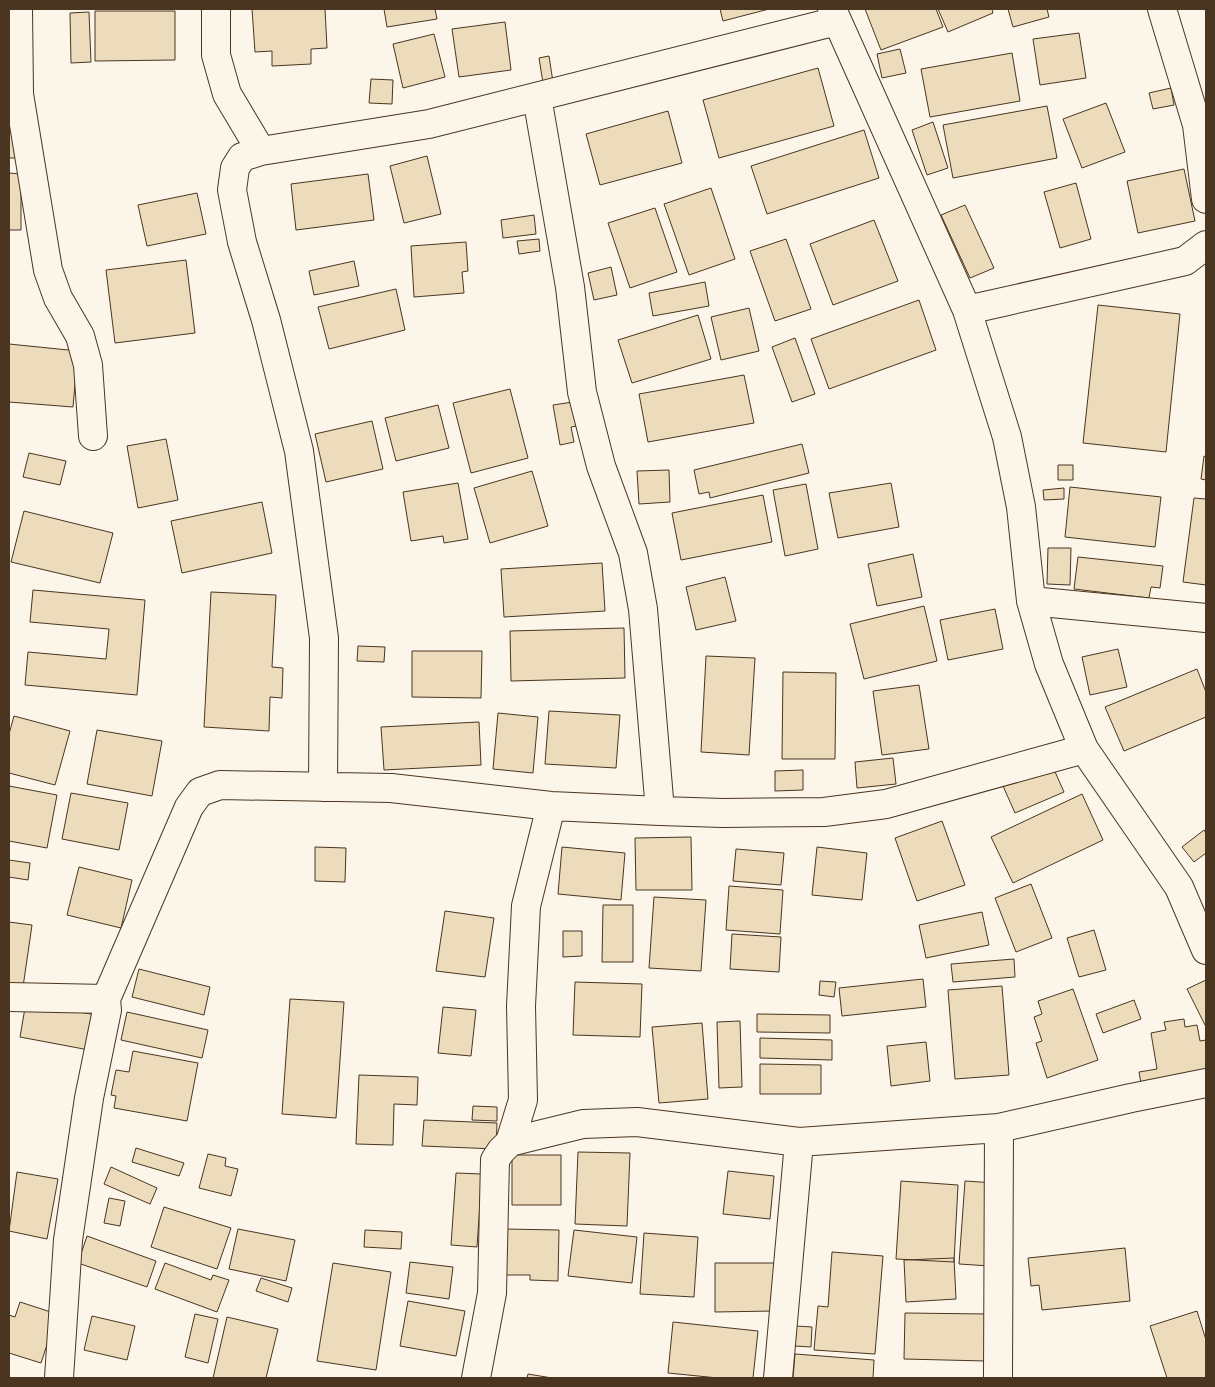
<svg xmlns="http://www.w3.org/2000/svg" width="1215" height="1387" font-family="Manrope,sans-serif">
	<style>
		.building { fill: #ecdcbc; stroke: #4a3520 }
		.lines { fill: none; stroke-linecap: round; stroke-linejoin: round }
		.street-casing { stroke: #4a3520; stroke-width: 30 }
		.street { stroke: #fbf6e9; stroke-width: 28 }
	</style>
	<rect width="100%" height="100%" fill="#fbf6e9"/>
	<path class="building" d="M252 9H325L327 48 311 49V64L272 66V51L255 52Z
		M384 9H435L437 19 387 27Z
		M720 9H769L723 21Z
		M865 9H936L943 27 881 50Z
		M938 9H992L993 13 948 32Z
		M1008 9H1047L1049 17 1013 27Z
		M95 11H175V60L95 61Z
		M89 12 91 62 71 63 70 13Z
		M505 22 511 70 459 77 452 29Z
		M1079 33 1086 78 1040 85 1033 39Z
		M434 34 445 77 403 88 393 44Z
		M900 49 906 73 882 78 877 54Z
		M1012 53 1020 101 930 117 921 69Z
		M549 56 553 82 543 83 539 58Z
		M818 68 834 126 719 158 703 100Z
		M371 79 393 80 392 104 369 103Z
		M1171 88 1174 105 1153 109 1149 93Z
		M1106 103 1125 152 1082 168 1063 119Z
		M1047 106 1057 158 953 178 943 125Z
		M668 111 682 163 600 185 586 134Z
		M9 112 16 158H9Z
		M933 122 948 168 927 175 912 130Z
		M864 130 879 178 767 214 751 166Z
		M427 156 441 214 404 223 390 166Z
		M1184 169 1195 221 1138 233 1127 181Z
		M9 173 21 174V230H9Z
		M368 174 374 220 296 230 291 184Z
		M1076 183 1091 239 1060 248 1044 192Z
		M711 188 735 259 689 275 664 204Z
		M197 193 206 234 147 246 138 205Z
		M965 205 994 268 970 278 941 215Z
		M655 208 677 272 630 288 608 223Z
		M534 215 536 234 503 238 501 220Z
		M874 220 898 281 833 305 810 244Z
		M539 239 540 251 519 254 517 241Z
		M786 239 811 309 775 321 750 251Z
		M466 242 468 271 462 272 464 293 414 297 411 246Z
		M186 260 195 333 115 343 106 270Z
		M354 261 359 286 314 295 309 271Z
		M611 267 617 295 594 300 588 273Z
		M705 282 709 306 653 316 649 293Z
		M396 289 405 330 329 349 318 307Z
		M919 300 936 350 829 389 811 339Z
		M1098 305 1180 314 1166 452 1083 443Z
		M749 308 759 351 721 360 711 317Z
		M698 315 711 359 632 383 618 340Z
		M795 338 815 394 792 402 772 347Z
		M9 344 78 351 73 407 9 402Z
		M744 375 754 423 648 442 639 394Z
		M510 389 528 458 471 473 453 403Z
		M573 402 577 426 571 427 574 442 560 445 553 405Z
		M438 405 449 448 396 461 385 418Z
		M372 421 383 469 326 482 315 434Z
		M166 439 178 500 138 508 127 446Z
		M802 444 809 473 710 498 709 492 699 494 694 470Z
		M29 453 66 461 60 485 23 477Z
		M1204 456 1206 457V480L1201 479Z
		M1058 465H1073V480H1058Z
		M669 470 670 502 639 504 637 471Z
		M532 471 548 526 490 543 474 488Z
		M458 483 468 539 444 543 443 536 411 541 403 492Z
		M891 483 899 527 838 538 829 493Z
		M806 484 818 549 785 556 773 490Z
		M1070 487 1161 497 1155 547 1065 537Z
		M1064 488V499L1044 500 1043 490Z
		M763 495 772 542 681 560 672 513Z
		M1194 498 1206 499V585L1183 582Z
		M262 502 272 553 182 573 171 521Z
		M24 511 113 533 100 583 11 562Z
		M1048 548H1071L1070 585 1047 584Z
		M913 554 922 597 877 606 868 564Z
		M1078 557 1163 566 1160 588 1151 587 1149 598 1074 589Z
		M602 563 605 611 504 617 501 569Z
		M725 577 736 621 696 630 686 587Z
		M33 590 145 600 137 695 25 685 28 652 106 659 109 629 30 622Z
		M211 592 276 595 272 667 283 668 282 698 270 697 269 731 204 727Z
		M924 606 937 661 864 679 850 624Z
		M995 609 1003 649 948 660 940 620Z
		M624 628 625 678 511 681 510 631Z
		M358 646 385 647 384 662 357 661Z
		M1118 649 1127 687 1090 695 1082 657Z
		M412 651H482L481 698 412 697Z
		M706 656 755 658 749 755 701 752Z
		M1197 669 1206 692V717L1124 751 1105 707Z
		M783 672 836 673 835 759H782Z
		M919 685 929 749 882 755 873 691Z
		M549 711 620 715 616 768 545 764Z
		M498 713 538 717 533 773 493 769Z
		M14 716 70 731 55 785 9 773V734Z
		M479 722 481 765 384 770 381 727Z
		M97 730 162 741 152 796 87 784Z
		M893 758 896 784 857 788 855 762Z
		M1052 765 1064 792 1015 813 1003 786Z
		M803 770V790L775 791V771Z
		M9 786 57 795 47 848 9 841Z
		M71 793 128 803 119 850 62 839Z
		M1082 794 1103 840 1013 883 991 837Z
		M942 821 965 885 917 901 895 838Z
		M1204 830 1206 833V853L1194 862 1182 847Z
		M691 837 692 890H636L635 838Z
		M315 847 346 848 345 882 315 881Z
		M562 847 625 853 621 900 558 894Z
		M817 847 867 853 862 900 812 895Z
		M736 849 784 853 781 885 733 881Z
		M9 860 30 863 28 880 9 877Z
		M79 867 132 880 121 928 67 915Z
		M1031 884 1052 938 1016 952 995 898Z
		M729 886 783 890 780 934 726 930Z
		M654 897 706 900 701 971 649 968Z
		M603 905H633V962H602Z
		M445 911 494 918 485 977 436 971Z
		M982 912 989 945 926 958 919 925Z
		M9 922 32 925 23 987 9 985Z
		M1094 930 1106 970 1079 977 1067 938Z
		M563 931H582V956L563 957Z
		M732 934 781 937 779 972 730 969Z
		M1014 959 1015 977 953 982 951 964Z
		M139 969 210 987 204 1015 132 997Z
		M923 979 926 1007 842 1016 839 988Z
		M1206 980V1027L1187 989Z
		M820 981 836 982 834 997 819 995Z
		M575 982 642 984 640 1037 573 1035Z
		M1002 986 1009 1075 955 1079 948 990Z
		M1073 989 1098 1060 1047 1078 1036 1043 1042 1041 1034 1017 1042 1014 1038 1001Z
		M290 999 344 1002 336 1118 282 1114Z
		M1134 1000 1141 1019 1103 1033 1096 1014Z
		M26 1002 96 1015 89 1050 20 1037Z
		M443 1007 476 1010 471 1056 438 1053Z
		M127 1012 208 1030 202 1058 121 1040Z
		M757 1014 830 1015V1033L757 1032Z
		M1184 1019 1185 1027 1197 1025 1200 1041 1206 1040V1077L1142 1089 1139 1072 1157 1069 1151 1033 1166 1030 1164 1022Z
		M740 1021 742 1087 719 1088 717 1022Z
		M702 1023 708 1099 659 1103 652 1027Z
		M760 1038 832 1040V1060L760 1058Z
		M926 1042 930 1081 891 1086 887 1046Z
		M133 1051 198 1063 187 1121 114 1108 116 1096 111 1095 116 1070 129 1072Z
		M760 1064 821 1065V1094H760Z
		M359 1075 418 1077 417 1105 394 1104 393 1145 356 1144Z
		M473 1106 497 1107V1121L472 1120Z
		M424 1120 497 1123 496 1149 422 1146Z
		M136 1148 184 1163 179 1176 132 1162Z
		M578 1152 630 1153 627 1226 575 1224Z
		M208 1154 226 1158 225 1166 238 1169 231 1196 199 1188Z
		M512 1155H561V1205H512Z
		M111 1167 157 1188 150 1204 104 1184Z
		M728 1171 774 1176 770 1219 723 1214Z
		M17 1172 58 1179 47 1239 9 1231Z
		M456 1173 482 1174 477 1247 451 1245Z
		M901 1181 958 1185 954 1262 896 1259Z
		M965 1181 995 1183 990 1266 959 1264Z
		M109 1198 125 1201 120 1226 104 1223Z
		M164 1207 231 1228 217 1269 151 1247Z
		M238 1229 295 1240 286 1281 229 1269Z
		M504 1229 559 1230 558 1281 530 1280V1275H504Z
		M365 1230 402 1232 401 1249 364 1247Z
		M574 1230 637 1237 632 1283 568 1276Z
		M644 1233 698 1237 694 1297 640 1294Z
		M87 1236 156 1261 147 1287 78 1263Z
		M1125 1248 1130 1301 1042 1310 1039 1285 1031 1286 1028 1258Z
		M832 1252 883 1256 875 1354 814 1350 818 1306 828 1307Z
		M954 1258 956 1299 906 1302 904 1260Z
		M410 1262 453 1267 449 1299 406 1293Z
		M165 1263 211 1280 213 1275 229 1280 217 1312 155 1289Z
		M333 1263 391 1272 376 1370 317 1361Z
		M715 1263H774V1311L715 1312Z
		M261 1278 292 1288 288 1302 256 1291Z
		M408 1301 465 1311 456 1356 400 1346Z
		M20 1302 57 1314 41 1363 9 1353V1315L15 1317Z
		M1197 1311 1206 1340V1378H1167L1150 1326Z
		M905 1313 987 1314 986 1361 904 1359Z
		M195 1314 218 1319 208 1363 185 1357Z
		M92 1316 135 1326 127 1360 84 1350Z
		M227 1317 278 1329 266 1378H213Z
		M673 1322 758 1331 753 1378H718L668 1373Z
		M796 1326 812 1327 811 1347 795 1346Z
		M795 1354 874 1360 873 1378H793Z
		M528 1374 552 1378H527Z"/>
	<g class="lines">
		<defs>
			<path id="street" d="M18 9 19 94 48 270 58 298 80 336 88 365 93 436
				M216 9V55L227 94 261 151
				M832 9 967 310 1007 437 1021 507 1031 601 1049 664 1084 749 1179 887 1206 950
				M1162 9 1197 125 1206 199
				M537 97 570 287 582 392 601 466 633 553 643 609 660 811
				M967 310 1185 261 1206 245
				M1031 601 1206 618
				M323 787 324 638 299 451 266 320 242 242 232 190 235 168 242 157 261 151 429 124 837 21
				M9 997 106 999
				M510 1142 523 1100 521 1006 526 906 551 806
				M799 1142 999 1128 1131 1098 1206 1083
				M59 1378 68 1240 89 1098 107 1010 106 999 189 807 200 792 220 785 391 788 551 806 660 811 723 813 824 812 886 804 1084 749
				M476 1378 492 1293 495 1160 501 1151 510 1142 583 1124 637 1122 799 1142 778 1378
				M998 1378 999 1128"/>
		</defs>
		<use href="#street" class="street-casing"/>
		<use href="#street" class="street"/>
	</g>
	<rect width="1215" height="1387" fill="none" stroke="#4a3520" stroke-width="20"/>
</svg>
